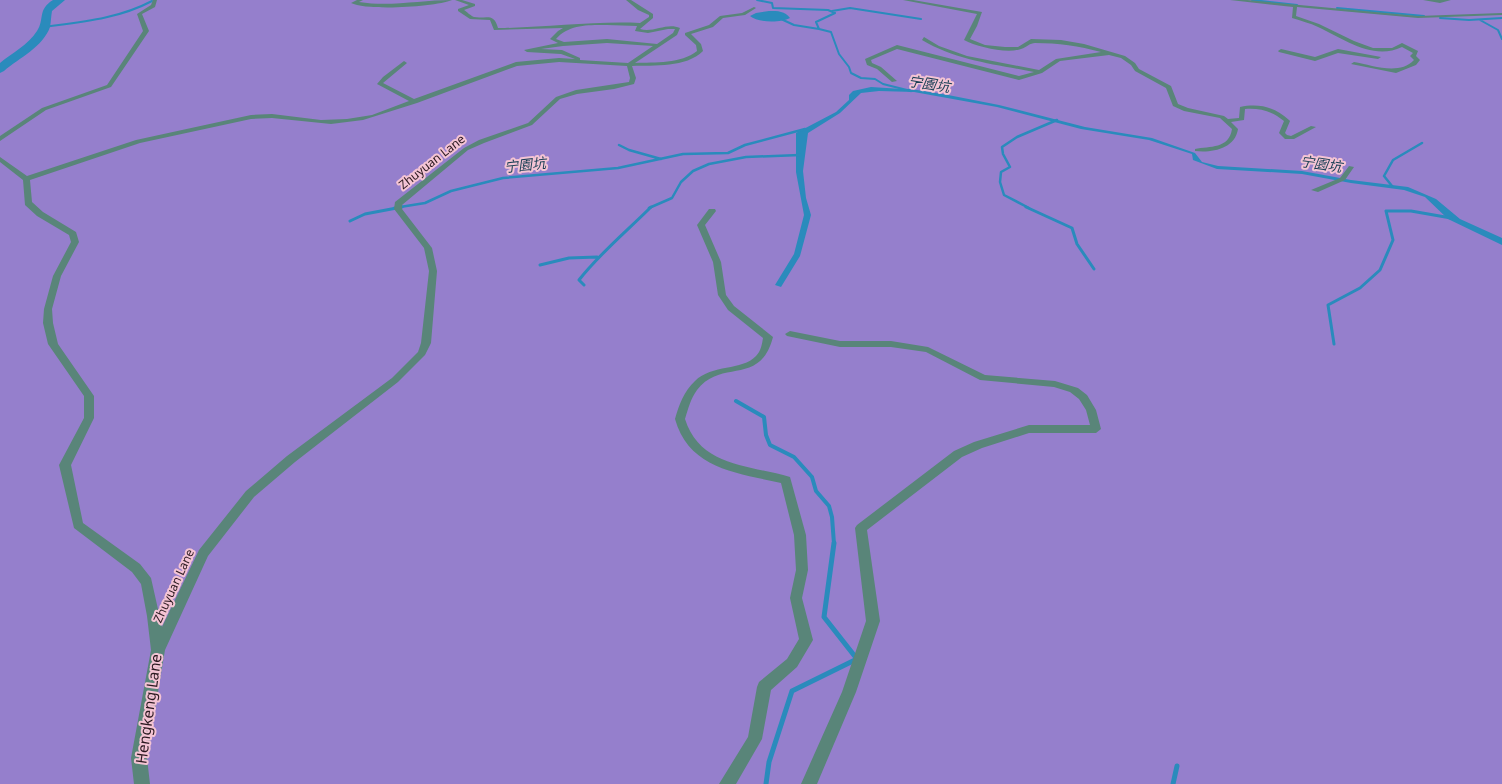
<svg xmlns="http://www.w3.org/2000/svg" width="1502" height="784" font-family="'Noto Sans','Noto Sans TC',sans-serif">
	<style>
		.forest { fill: #957fcc }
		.water { fill: #2a8bbc }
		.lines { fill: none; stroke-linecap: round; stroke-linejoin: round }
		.stream-far4 { stroke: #2a8bbc; stroke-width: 2 }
		.stream-far3 { stroke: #2a8bbc; stroke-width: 2.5 }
		.stream-far2 { stroke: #2a8bbc; stroke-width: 3 }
		.stream-far1 { stroke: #2a8bbc; stroke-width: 4 }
		.stream { stroke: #2a8bbc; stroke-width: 5 }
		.river { fill: #2a8bbc; fill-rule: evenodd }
		.street { fill: #598579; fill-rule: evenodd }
		.labels { text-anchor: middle; stroke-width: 4; stroke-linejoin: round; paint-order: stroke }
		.far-street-label { font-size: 12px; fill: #2b1920; stroke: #f4c4d4 }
		.far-water-label { font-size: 14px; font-style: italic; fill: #173e54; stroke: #f4c4d4 }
		.street-label { font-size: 15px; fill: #2b1920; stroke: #f4c4d4 }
	</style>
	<rect width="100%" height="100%" fill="#f4c4d4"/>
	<path class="forest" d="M0 0H1502V784H0Z"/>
	<path class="water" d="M769 11C778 11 785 11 790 18 781 23 758 23 750 16L756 13Z
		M871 87 917 90 948 95 999 105 1085 127 1152 138 1195 153 1202 162 1218 166 1302 171 1351 180 1408 187 1436 199 1460 219 1502 238V245L1448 219 1425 197 1404 190 1351 183 1302 174 1217 169 1193 160 1192 154 1149 140 1081 129 997 107 914 92 879 91 861 93 840 113 808 133 803 171 806 198 811 215 800 256 781 287 775 285 794 254 804 215 796 172V133L836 112 849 100V95L853 91Z"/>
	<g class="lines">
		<path class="stream-far4" d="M757 0 772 3 773 8 828 10 835 13 816 22 819 29 831 32 839 54 849 67 851 73 861 78 875 79 883 84 911 91
			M1252 0 1297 5
			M1337 8 1424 16
			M832 11 850 8 921 19
			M1440 18 1469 20 1502 18
			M781 19 794 25 819 29
			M1480 20 1498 30 1502 39
			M44 27C81 22 118 19 152 1"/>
		<path class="stream-far3" d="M909 90 911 91
			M619 145 629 150 661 159
			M1392 186 1384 176 1393 160 1422 143
			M394 208 425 203 451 191 503 178 618 168 683 154 728 153 745 145 805 129
			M649 208 672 198 681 182 693 171 709 164 746 157 800 155
			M1029 208 1004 195 1000 182 1001 172 1010 167 1003 154 1002 147 1017 137 1057 120"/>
		<path class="stream-far2" d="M1026 207 1072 228 1077 244 1094 269
			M350 221 365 214 402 207
			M540 265 569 258 597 257
			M584 285 579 280C600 253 627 231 651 207
			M1334 344 1328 305 1360 288 1380 270 1393 240 1386 211H1411L1451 218"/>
		<path class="stream-far1" d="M736 401 764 417 766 435 770 445 794 457 812 477 816 491 829 506 832 517 834 544"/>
		<path class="stream" d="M766 784 769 762 792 691 857 659 824 617 834 543
			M1173 784 1177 766"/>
		<path class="river" d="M53 0H65L52 11C51 16 51 22 50 27 43 47 19 58 4 71L0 73V63C12 53 28 45 37 31 45 19 37 10 53 0Z"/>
		<path class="street" d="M153 0H157L155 7 142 14 149 31 111 87 46 110 0 141V136L42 108 107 85 143 31 137 14 151 5Z
			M357 0H363L359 2C390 7 421 0 452 0 436 7 367 11 351 3Z
			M455 0H462L475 4V6L464 10C467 12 471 16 474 17 486 19 494 12 498 28H505C551 27 595 21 640 23L649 17V15L638 10 626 0H631L653 14V18L640 29C654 33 667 22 680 28L677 35 635 63C655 62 681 64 697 51L696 45 685 35V33L709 25 720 16 742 13 754 7 756 8 745 15 723 18 713 27 691 34 701 44 703 51C686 68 654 65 632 66L636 78 634 84 614 89 577 94 560 99 532 125 484 143 468 150 402 205V209L432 248 437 271 431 343 425 355 398 382 295 462 254 497 208 556 165 650 147 758 150 784H134L131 758 151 650 147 616 141 584 132 572 74 528 59 465 84 418V396L48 344 43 323 44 309 53 276 71 242 69 235 37 216 25 205 23 180 0 162V157L27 176 136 140 251 115 272 114 321 120 347 119 372 115 409 101 377 84 383 77 404 61 407 63 383 83 414 99 516 62 559 58 575 59 561 54 527 52 524 50 558 43 550 39 558 31 563 28 494 30 490 20 470 19 458 11V9L469 5ZM607 25 637 26 635 31 648 33 668 29H675L673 33 657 44 607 39 564 42 556 39C569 24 589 25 607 25ZM607 43 653 46 628 63 580 60V58L562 50 541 49 563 46ZM559 62 627 66 630 78 629 82 576 90 556 97 528 123 479 140 464 148 395 202 394 209 424 248 429 271 421 343 418 352 392 378 287 456 246 491 199 550 162 627 151 578 140 564 83 523 71 465 94 418V396L58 344 53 323 52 309 61 276 79 242 76 232 43 212 32 202 30 180 140 143 251 119 272 118 331 124 363 120 417 103 517 66Z
			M903 0H913L982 12 977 26 970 39 985 45 1005 47H1018L1031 39 1061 40 1084 44 1125 56 1135 63 1139 69 1171 86 1178 104 1188 108 1224 116 1228 119 1239 118 1240 107C1259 103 1275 107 1289 120L1290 121 1285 133 1287 135 1291 136 1311 126 1316 127 1294 139H1285L1279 133 1284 121C1272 111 1260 108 1245 109L1244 120 1231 122 1238 129C1235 149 1212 153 1195 151V149C1210 146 1229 149 1232 129L1220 118 1184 111 1173 106 1166 88 1135 71 1131 65 1121 58 1109 55 1060 61 1042 73 1019 80 897 49 871 60 872 63 881 67 897 81 892 82 877 69 867 65 865 59 897 45 1019 76 1034 72C995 64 957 61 922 40L924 37 939 46 967 56 1039 70 1056 59 1101 52C1079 46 1058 43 1035 43 1030 43 1027 47 1021 49 1007 54 977 47 964 40L977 14Z
			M1230 0H1247L1418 16 1502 13V15L1418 18 1297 7 1296 16 1319 24 1354 41 1373 48H1392L1402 43 1418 51 1416 56 1420 60 1416 65 1396 73 1351 64 1354 62C1372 65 1399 76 1414 60L1410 56 1413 53 1402 47C1373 61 1344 39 1318 27 1310 23 1301 21 1292 18L1293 7Z
			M1423 0H1451L1440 3Z
			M1281 49 1315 57 1338 49 1381 57 1378 59 1338 53 1315 61 1279 52 1278 51Z
			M1349 166 1354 167 1345 180 1318 192 1311 190 1340 178Z
			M709 209H715L716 211 705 225 721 262 726 295 734 306 773 337C760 387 722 358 697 390 691 398 688 409 685 419 700 467 750 465 790 477L806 535 808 570 802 598 813 640 797 667 771 690 762 739 736 784H719L748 737 757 687 759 682 787 659 799 639 790 598 796 570 794 535 781 483C737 473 689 469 675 419 679 405 684 391 695 381 712 364 742 371 756 356 761 351 762 344 763 338L728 310 718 295 713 262 697 225Z
			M790 331 840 341H891L928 347 985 375 1055 381 1078 388 1087 395 1096 410 1101 429 1096 433H1029L982 448 962 457 867 530 880 621 856 692 817 784H801L842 692 866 621 855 528 857 525 954 451 974 442 1029 425H1090L1086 410 1079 399 1070 392 1054 387 980 380 926 352 891 347H840L787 336 785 334Z"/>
	</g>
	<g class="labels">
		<g class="far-street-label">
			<text transform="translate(432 162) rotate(-38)" y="4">Zhuyuan Lane</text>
			<text transform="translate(174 586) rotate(-65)" y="4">Zhuyuan Lane</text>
		</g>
		<g class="far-water-label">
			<text transform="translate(929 84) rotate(9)" y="5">宁園坑</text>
			<text transform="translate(1321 164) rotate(8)" y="5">宁園坑</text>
			<text transform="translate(525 165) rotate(-6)" y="5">宁園坑</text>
		</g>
		<g class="street-label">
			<text transform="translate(149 709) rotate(-82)" y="5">Hengkeng Lane</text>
		</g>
	</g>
</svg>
